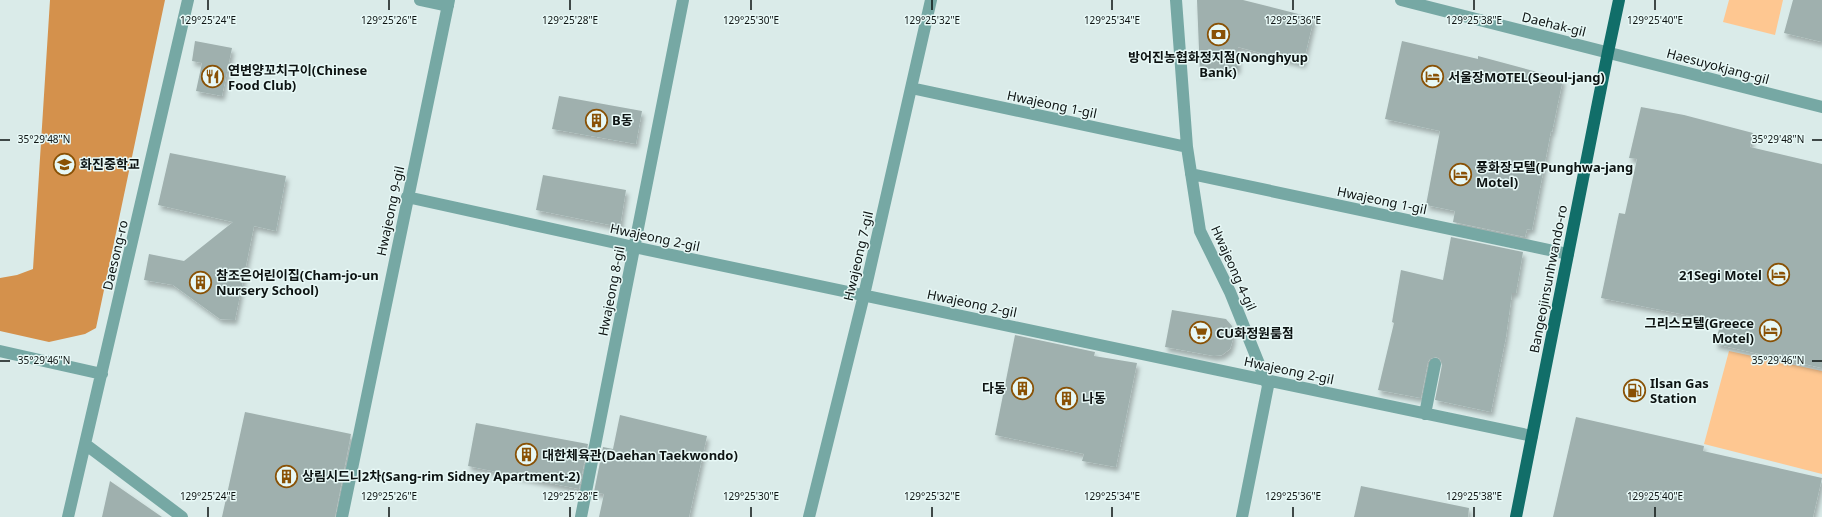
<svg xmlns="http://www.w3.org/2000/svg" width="1822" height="517" font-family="'Noto Sans','Noto Sans KR',sans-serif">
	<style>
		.green { fill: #fec791 }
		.forest { fill: #d4914c }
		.building { fill: #9fb0ae; filter: url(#shadow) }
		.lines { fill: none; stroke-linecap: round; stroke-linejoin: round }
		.minor { stroke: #76a8a4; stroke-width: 12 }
		.major { stroke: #116e69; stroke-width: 12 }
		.ticks { fill: none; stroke: #0d1312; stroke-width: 1.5 }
		.labels { text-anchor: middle; stroke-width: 3; stroke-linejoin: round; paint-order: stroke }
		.street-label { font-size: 13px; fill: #0d1312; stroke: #e7f8f6 }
		.poi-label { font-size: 13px; font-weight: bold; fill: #0d1312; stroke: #e7f8f6; text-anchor: start }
		.ticks-label { font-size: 10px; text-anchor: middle; fill: #0d1312; stroke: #e7f8f6; stroke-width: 3; stroke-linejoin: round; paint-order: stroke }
	</style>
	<defs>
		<filter id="shadow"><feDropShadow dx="2.5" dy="4.5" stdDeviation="2" flood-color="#0004"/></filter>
	</defs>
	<rect width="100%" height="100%" fill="#daebe9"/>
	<path class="green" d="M1729 0H1783L1775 35 1723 22Z
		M1729 351 1822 371V474L1704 444Z"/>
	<path class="forest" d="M50 0H165L96 328 85 334 49 342 0 331V278L17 275 33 269Z"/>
	<path class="building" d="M1197 0H1243L1314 18 1303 64 1238 47V69L1200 74Z
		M1793 0H1822V42L1784 33Z
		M195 41 232 48 222 96 196 91 202 63 192 61Z
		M1402 41 1478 59V56L1563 79 1552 132 1551 131 1532 230 1527 229 1525 237 1453 222 1455 211 1426 205 1440 131 1385 119Z
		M559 96 642 111 636 144 552 129Z
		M1641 107 1684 115 1753 133 1750 147 1822 164V368L1715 344 1721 322 1601 298 1619 213 1625 214 1637 159 1629 158Z
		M170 153 286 176 276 231 254 226 235 320 220 319 173 285 144 280 149 254 184 261 233 222 158 205Z
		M543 175 626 190 620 227 536 210Z
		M1451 237 1523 252 1516 293H1512L1506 337 1491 412 1435 400 1442 365 1440 359 1436 357 1430 359 1428 362 1421 398 1378 390 1394 323 1392 322 1401 270 1443 280Z
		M1172 310 1226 319 1232 326 1233 339 1230 349 1222 355 1214 356 1165 347Z
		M1015 335 1095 352 1094 356 1137 363 1116 467 1082 461 1084 454 995 435Z
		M245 412 351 434 335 517H222Z
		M620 415 707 436 689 517H599L604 494 594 492 603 447 613 449Z
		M1576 417 1704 446 1703 451 1822 478 1813 517H1553Z
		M476 423 588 444 579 489 468 466Z
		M110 481 162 517H102Z
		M1361 486 1469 508 1468 517H1354Z"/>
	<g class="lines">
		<path class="minor" d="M420 0 448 6
			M1176 0 1187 147 1200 231 1230 292 1268 386 1242 517
			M1401 0 1822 107
			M911 88 1187 147
			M1191 174 1568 254
			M407 197 634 247 1532 436
			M0 351 102 374
			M1425 414 1435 364
			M85 444 182 517
			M68 517 188 0
			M342 517 449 0
			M581 517 683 0
			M809 517 864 295 931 0"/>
		<path class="major" d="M1516 517 1608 52 1619 0"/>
	</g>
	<path class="ticks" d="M208 0V10M389 0V10M570 0V10M751 0V10M932 0V10M1112 0V10M1293 0V10M1474 0V10M1655 0V10M0 140H10M1812 140H1822M0 361H10M1812 361H1822M208 507V517M389 507V517M570 507V517M751 507V517M932 507V517M1112 507V517M1293 507V517M1474 507V517M1655 507V517"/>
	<defs>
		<symbol id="bank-ring" viewBox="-11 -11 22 22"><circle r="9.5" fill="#e7f8f6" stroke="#895105" stroke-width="1.5"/><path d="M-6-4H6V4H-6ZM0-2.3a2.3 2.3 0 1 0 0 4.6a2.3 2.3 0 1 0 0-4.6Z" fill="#895105"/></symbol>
		<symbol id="restaurant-ring" viewBox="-11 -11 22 22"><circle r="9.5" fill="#e7f8f6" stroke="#895105" stroke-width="1.5"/><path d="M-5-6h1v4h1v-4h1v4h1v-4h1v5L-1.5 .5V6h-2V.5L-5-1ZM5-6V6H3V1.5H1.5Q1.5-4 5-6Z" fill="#895105"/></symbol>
		<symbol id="hotel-ring" viewBox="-11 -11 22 22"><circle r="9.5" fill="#e7f8f6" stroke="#895105" stroke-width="1.5"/><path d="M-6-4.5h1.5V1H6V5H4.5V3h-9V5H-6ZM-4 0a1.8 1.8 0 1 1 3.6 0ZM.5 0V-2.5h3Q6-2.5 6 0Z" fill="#895105"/></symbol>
		<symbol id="building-ring" viewBox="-11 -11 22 22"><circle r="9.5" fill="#e7f8f6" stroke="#895105" stroke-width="1.5"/><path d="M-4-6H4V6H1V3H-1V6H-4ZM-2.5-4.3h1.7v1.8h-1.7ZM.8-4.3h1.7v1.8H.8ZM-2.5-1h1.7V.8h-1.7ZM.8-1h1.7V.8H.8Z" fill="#895105"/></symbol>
		<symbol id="school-ring" viewBox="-11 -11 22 22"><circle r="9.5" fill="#e7f8f6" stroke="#895105" stroke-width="1.5"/><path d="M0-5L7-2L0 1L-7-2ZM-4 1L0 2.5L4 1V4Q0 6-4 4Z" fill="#895105"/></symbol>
		<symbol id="supermarket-ring" viewBox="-11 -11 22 22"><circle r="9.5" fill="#e7f8f6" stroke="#895105" stroke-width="1.5"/><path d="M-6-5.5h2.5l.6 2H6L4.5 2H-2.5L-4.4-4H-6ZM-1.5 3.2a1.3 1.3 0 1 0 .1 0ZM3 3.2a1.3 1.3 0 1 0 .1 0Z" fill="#895105"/></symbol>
		<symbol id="fuel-ring" viewBox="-11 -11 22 22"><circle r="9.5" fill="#e7f8f6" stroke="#895105" stroke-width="1.5"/><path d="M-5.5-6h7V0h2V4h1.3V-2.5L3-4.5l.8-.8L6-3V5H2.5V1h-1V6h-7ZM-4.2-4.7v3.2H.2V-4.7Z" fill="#895105"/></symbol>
	</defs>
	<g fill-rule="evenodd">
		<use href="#bank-ring" x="1206" y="22" width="25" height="25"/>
		<use href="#restaurant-ring" x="200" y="64" width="25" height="25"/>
		<use href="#hotel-ring" x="1420" y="64" width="25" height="25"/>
		<use href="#building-ring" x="584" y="108" width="25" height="25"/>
		<use href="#school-ring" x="52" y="152" width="25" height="25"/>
		<use href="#hotel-ring" x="1448" y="162" width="25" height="25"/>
		<use href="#hotel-ring" x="1766" y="262" width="25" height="25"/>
		<use href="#building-ring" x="188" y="270" width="25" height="25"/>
		<use href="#hotel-ring" x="1758" y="318" width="25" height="25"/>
		<use href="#supermarket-ring" x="1188" y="320" width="25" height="25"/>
		<use href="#building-ring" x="1010" y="376" width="25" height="25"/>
		<use href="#fuel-ring" x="1622" y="378" width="25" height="25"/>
		<use href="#building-ring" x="1054" y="386" width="25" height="25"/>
		<use href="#building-ring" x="514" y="442" width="25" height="25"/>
		<use href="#building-ring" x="274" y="464" width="25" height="25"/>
	</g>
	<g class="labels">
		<g class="street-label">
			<text transform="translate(1554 24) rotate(14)" y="5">Daehak-gil</text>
			<text transform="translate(1718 66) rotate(15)" y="5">Haesuyokjang-gil</text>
			<text transform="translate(1052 104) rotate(12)" y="5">Hwajeong 1-gil</text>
			<text transform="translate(1382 200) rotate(12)" y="5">Hwajeong 1-gil</text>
			<text transform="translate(390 211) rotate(-78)" y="5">Hwajeong 9-gil</text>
			<text transform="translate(655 237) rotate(12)" y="5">Hwajeong 2-gil</text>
			<text transform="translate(115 255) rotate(-77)" y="5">Daesong-ro</text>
			<text transform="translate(858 256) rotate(-77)" y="5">Hwajeong 7-gil</text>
			<text transform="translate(1234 268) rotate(66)" y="5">Hwajeong 4-gil</text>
			<text transform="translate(1548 279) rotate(-79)" y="5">Bangeojinsunhwando-ro</text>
			<text transform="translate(611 291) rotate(-79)" y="5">Hwajeong 8-gil</text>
			<text transform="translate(972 303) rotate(12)" y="5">Hwajeong 2-gil</text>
			<text transform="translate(1289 370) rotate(12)" y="5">Hwajeong 2-gil</text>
		</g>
		<g class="poi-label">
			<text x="1218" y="62" text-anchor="middle">방어진농협화정지점(Nonghyup<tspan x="1218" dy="15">Bank)</tspan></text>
			<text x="228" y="75">연변양꼬치구이(Chinese<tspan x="228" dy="15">Food Club)</tspan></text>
			<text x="1448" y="82">서울장MOTEL(Seoul-jang)</text>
			<text x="612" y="125">B동</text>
			<text x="80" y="169">화진중학교</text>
			<text x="1476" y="172">풍화장모텔(Punghwa-jang<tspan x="1476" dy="15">Motel)</tspan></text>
			<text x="216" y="280">참조은어린이집(Cham-jo-un<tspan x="216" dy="15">Nursery School)</tspan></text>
			<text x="1762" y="280" text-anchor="end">21Segi Motel</text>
			<text x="1754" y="328" text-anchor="end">그리스모텔(Greece<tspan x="1754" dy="15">Motel)</tspan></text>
			<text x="1216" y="338">CU화정원룸점</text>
			<text x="1650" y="388">Ilsan Gas<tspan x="1650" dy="15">Station</tspan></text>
			<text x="1006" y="393" text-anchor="end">다동</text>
			<text x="1082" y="403">나동</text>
			<text x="542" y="460">대한체육관(Daehan Taekwondo)</text>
			<text x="302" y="481">상림시드니2차(Sang-rim Sidney Apartment-2)</text>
		</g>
	</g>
	<g class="ticks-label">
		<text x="208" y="24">129°25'24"E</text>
		<text x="389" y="24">129°25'26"E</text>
		<text x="570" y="24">129°25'28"E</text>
		<text x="751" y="24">129°25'30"E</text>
		<text x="932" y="24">129°25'32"E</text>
		<text x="1112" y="24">129°25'34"E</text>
		<text x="1293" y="24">129°25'36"E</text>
		<text x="1474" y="24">129°25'38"E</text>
		<text x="1655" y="24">129°25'40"E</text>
		<text x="44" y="143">35°29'48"N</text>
		<text x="1778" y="143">35°29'48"N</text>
		<text x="44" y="364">35°29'46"N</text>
		<text x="1778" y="364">35°29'46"N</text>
		<text x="208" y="500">129°25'24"E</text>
		<text x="389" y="500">129°25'26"E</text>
		<text x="570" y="500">129°25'28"E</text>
		<text x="751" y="500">129°25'30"E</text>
		<text x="932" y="500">129°25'32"E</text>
		<text x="1112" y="500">129°25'34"E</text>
		<text x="1293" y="500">129°25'36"E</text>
		<text x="1474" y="500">129°25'38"E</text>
		<text x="1655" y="500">129°25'40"E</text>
	</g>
</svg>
